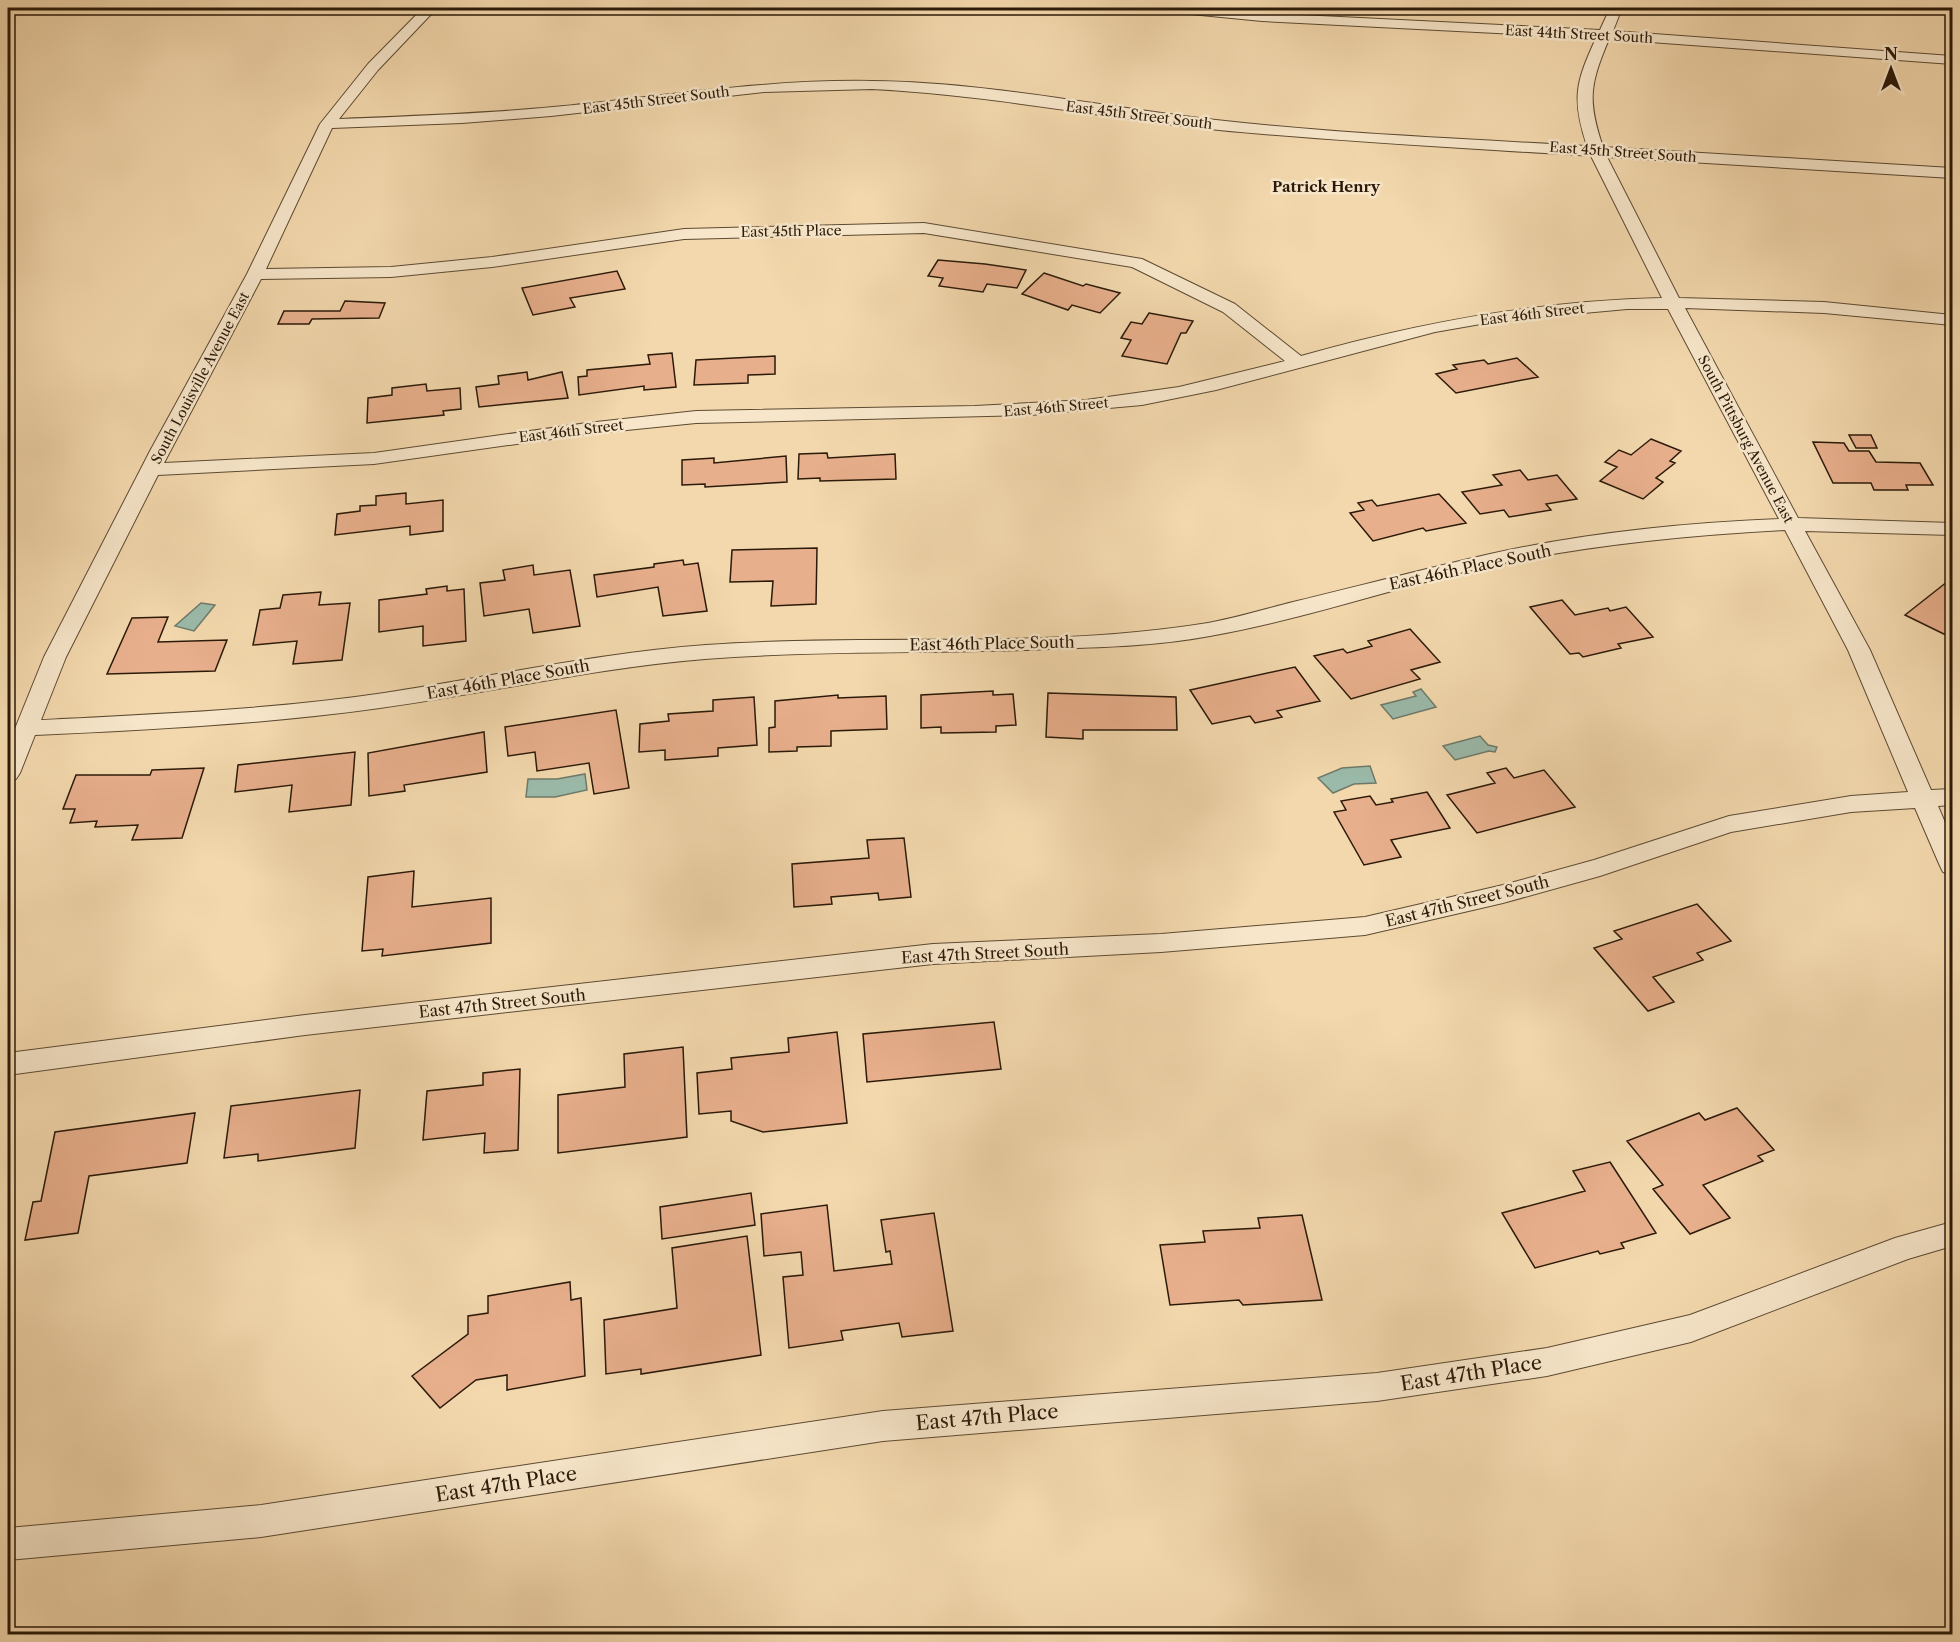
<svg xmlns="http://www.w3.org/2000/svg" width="1960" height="1642" font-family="'Libre Caslon Text',serif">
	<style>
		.water { fill: #9bbaaa; stroke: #6e7a6a; stroke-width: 1.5 }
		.building { fill: #e8af8c; stroke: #2b1a09; stroke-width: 1.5 }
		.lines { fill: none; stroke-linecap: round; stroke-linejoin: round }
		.minor-casing { stroke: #5d4a32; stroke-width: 2 }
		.minor { fill: #f7e6ca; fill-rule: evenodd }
		.labels { text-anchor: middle; stroke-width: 5; stroke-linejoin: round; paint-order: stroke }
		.far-street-label { font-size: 14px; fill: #2b1a09; stroke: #f7e6ca }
		.far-neighbourhood-label { font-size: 15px; font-weight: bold; fill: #2b1a09; stroke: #f7e6ca }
		.street-label { font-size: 16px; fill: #2b1a09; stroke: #f7e6ca }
		.near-street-label { font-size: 20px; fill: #2b1a09; stroke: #f7e6ca }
	</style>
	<rect width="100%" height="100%" fill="#f3d8ad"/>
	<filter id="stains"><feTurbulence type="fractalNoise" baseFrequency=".00333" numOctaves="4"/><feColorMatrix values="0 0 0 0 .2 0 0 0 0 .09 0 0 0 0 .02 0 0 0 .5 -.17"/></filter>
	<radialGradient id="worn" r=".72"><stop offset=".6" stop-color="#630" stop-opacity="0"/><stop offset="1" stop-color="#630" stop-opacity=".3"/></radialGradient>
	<path class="water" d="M201 603 215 605 194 631 175 626Z
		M1421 689 1436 707 1393 719 1381 705 1416 696 1413 692Z
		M1480 736 1488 745 1497 747 1495 752 1489 751 1455 760 1443 746Z
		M1370 766 1376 783 1354 784 1333 793 1318 778 1342 768Z
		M585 774 587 790 555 797H526L528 779H557Z"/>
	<path class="building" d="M938 260 985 264 1026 270 1017 288 987 284 983 292 939 286 943 278 928 276Z
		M617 271 625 289 570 298 575 307 533 315 522 288Z
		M1044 273 1083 286 1086 284 1120 293 1100 313 1072 305 1068 310 1022 294Z
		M345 301 385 303 379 318 312 319 309 324H278L284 311H340Z
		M1149 313 1193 321 1186 333H1181L1167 364 1122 356 1131 340 1121 338 1131 322 1142 324Z
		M672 353 676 387 644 390V386L579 395 578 377 587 376V370L650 364 648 355Z
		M775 356V374L748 375V383L694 385 696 360Z
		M1517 358 1538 377 1456 393 1436 374 1457 369 1453 365 1484 360 1488 364Z
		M527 372 528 380 562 372 568 398 479 407 476 387 499 384 498 376Z
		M426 384 427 391 460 388 461 409 443 411 444 415 367 423 368 398 392 395V388Z
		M1849 435H1871L1877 448H1856Z
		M1651 439 1681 451 1670 461 1675 463 1656 478 1663 482 1643 499 1600 481 1617 467 1605 462 1619 450 1631 455Z
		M1813 442 1844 443 1849 451H1869L1876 462 1920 463 1933 485H1906L1908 490H1874L1871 483H1833Z
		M827 453 828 458 895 454 896 479 820 481V478L798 479 799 454Z
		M786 456 787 482 705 487V484L682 485V460L714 458V463Z
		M1520 470 1528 480 1557 475 1577 499 1546 504 1551 510 1509 517 1504 510 1480 514 1462 492 1502 485 1493 475Z
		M406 493V504L443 500V531L410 535V526L335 535 337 514 360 511V506L376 505V496Z
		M1439 494 1466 523 1426 531 1423 528 1373 541 1350 513 1364 510 1358 503 1372 500 1377 506Z
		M817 548 816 604 771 606 773 581 730 582 732 550Z
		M683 560 684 565 698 563 707 611 663 616 658 587 597 597 594 575 654 567V564Z
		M533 565 534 575 570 570 580 626 533 633 529 609 484 616 480 583 505 580 503 570Z
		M1952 578V638L1905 615Z
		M447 586V591L464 589 466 641 423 646V626L379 632V600L427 594 426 589Z
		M321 592 319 605 350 603 342 660 293 664 297 641 253 645 260 610 280 608 283 595Z
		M1562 600 1575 615 1608 608 1610 611 1626 607 1653 637 1618 644 1621 648 1583 657 1579 653 1570 654 1530 607Z
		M168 617 158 642 227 640 215 671 107 674 132 618Z
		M1410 629 1440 662 1411 670 1420 679 1351 699 1314 656 1343 649 1347 653 1372 646 1368 641Z
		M1295 667 1320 701 1277 711 1282 717 1255 723 1250 716 1212 724 1190 690Z
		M993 691V695L1013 694 1016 725 996 726V732L941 733V727L921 728V695Z
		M1048 693 1176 697 1177 730H1083V739L1046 737Z
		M838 695V698L886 696 887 729 831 731V746L797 747V751L769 752V728L775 727V701Z
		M754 697 757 745 718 748V756L665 760V750L639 752 640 724 669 721 668 714 713 711V700Z
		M616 710 629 788 594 794 589 763 537 771 535 752 508 756 505 727Z
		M484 732 487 772 404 785 405 791 369 796 368 753Z
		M355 752 351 805 289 812 292 785 235 792 238 765Z
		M204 768 182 838 132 840 138 825 95 827 97 821 70 823 75 809H63L76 775H150L152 770Z
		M1506 768 1514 778 1544 770 1575 807 1477 833 1447 795 1495 783 1487 773Z
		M1427 792 1450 828 1391 840 1401 857 1364 865 1334 812 1346 810 1341 801 1370 796 1376 805 1393 802 1391 799Z
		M904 838 911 897 879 900 878 893 831 897 832 904 794 907 792 864 869 858 867 840Z
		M414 871 412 907 491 898V943L382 956 383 949 362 951 368 877Z
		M1697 904 1731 941 1697 953 1703 960 1653 977 1674 1002 1648 1011 1594 948 1622 939 1614 931Z
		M994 1022 1001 1069 867 1082 863 1034Z
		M837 1032 847 1123 763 1132 731 1121V1111L699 1114 697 1073 732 1069 731 1058 789 1052 788 1038Z
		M683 1047 687 1137 558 1153V1095L625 1087 624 1054Z
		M520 1069 518 1150 484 1153 485 1133 423 1140 427 1091 483 1085V1073Z
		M360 1090 355 1148 258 1161V1154L224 1158 231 1106Z
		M1737 1108 1774 1150 1758 1156 1763 1161 1703 1185 1730 1218 1690 1234 1653 1189 1663 1185 1627 1141 1699 1113 1705 1120Z
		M195 1113 187 1163 89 1176 78 1233 25 1240 33 1202 41 1201 55 1132Z
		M1610 1162 1656 1233 1621 1243 1624 1248 1600 1254 1598 1251 1535 1268 1502 1213 1585 1191 1573 1171Z
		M751 1193 755 1225 662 1239 660 1207Z
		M827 1205 834 1271 892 1264 890 1251 886 1252 881 1220 934 1213 953 1331 902 1337 899 1323 841 1331 843 1340 789 1348 783 1277 803 1275 801 1252 764 1256 761 1214Z
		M1302 1215 1322 1300 1243 1305 1239 1300 1170 1305 1160 1245 1205 1242 1203 1231 1260 1228 1258 1218Z
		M747 1236 761 1355 641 1374V1369L606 1374 604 1320 677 1308 672 1248Z
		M570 1282 571 1300 581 1298 585 1376 507 1390V1375L476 1380 440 1408 412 1376 468 1334V1316L488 1313V1296Z"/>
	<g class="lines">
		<defs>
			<path id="minor" d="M423 8H437L378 70 339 119C410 116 481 114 553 107 659 97 765 79 872 81 986 82 1104 107 1216 120 1339 134 1464 139 1587 146 1571 98 1576 82 1596 38L1262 21 1170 12 1164 8H1206L1262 13 1600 30 1610 8H1622L1613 31 1952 56V64L1609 39C1590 84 1587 100 1603 147L1952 168V178L1607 157 1679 298 1824 302 1952 315V325L1824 313 1685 308 1798 518 1952 523V535L1805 531 1870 650 1931 790 1952 789V805L1938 806 1952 839V875L1943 872 1940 866 1915 808 1851 812 1731 832 1600 876 1503 903 1365 935 1161 952 933 964 305 1035 8 1075V1053L305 1015 933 944 1161 934 1365 917 1503 885 1594 860 1729 816 1851 796 1908 792 1848 650 1785 530C1688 535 1590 545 1494 565 1399 586 1306 619 1210 636 1157 646 1104 647 1051 649 935 654 820 650 705 659 595 668 489 693 380 708 265 724 150 730 35 735L20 773 16 779 8 781V746L44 657 150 451 247 274 320 124 368 64ZM872 89C989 95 1103 118 1219 130 1343 142 1467 148 1591 156L1662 298C1538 301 1420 322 1301 356L1235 304 1142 259 924 223 684 229 492 257 391 267 266 269 332 128 462 123 551 116 764 92ZM924 233 1132 267 1223 312 1285 361 1179 387 1086 400 975 406 696 411 587 423 374 453 164 463 261 279 391 277 492 267 684 239ZM1627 309H1668L1779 519C1682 523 1584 533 1490 554 1424 569 1359 586 1293 602 1265 609 1236 618 1208 623 1042 650 872 633 706 645 597 653 491 677 384 693 270 710 155 714 41 720L66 657 158 475 374 464 587 434 696 423 1031 415 1142 405 1216 390 1435 332 1498 321Z
				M1952 1222V1246L1908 1259 1691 1342 1547 1376 1377 1401 883 1441 261 1537 8 1560V1528L261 1505 883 1411 1377 1373 1547 1348 1690 1315 1895 1238Z"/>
		</defs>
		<use href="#minor" class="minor-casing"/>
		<use href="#minor" class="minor"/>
	</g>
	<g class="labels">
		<g class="far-street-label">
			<text transform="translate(1579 34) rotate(3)" y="5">East 44th Street South</text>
			<text transform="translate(656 100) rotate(-7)" y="5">East 45th Street South</text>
			<text transform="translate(1139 115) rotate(7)" y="5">East 45th Street South</text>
			<text transform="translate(1623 152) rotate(4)" y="5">East 45th Street South</text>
			<text transform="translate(791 231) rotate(-1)" y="5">East 45th Place</text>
			<text transform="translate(1532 314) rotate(-7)" y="5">East 46th Street</text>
			<text transform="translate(200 378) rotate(-62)" y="5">South Louisville Avenue East</text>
			<text transform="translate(1056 407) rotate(-5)" y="5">East 46th Street</text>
			<text transform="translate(571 431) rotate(-7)" y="5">East 46th Street</text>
			<text transform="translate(1746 439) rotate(62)" y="5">South Pittsburg Avenue East</text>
		</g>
		<g class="far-neighbourhood-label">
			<text x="1326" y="192">Patrick Henry</text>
		</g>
		<g class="street-label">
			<text transform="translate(1470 567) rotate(-12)" y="6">East 46th Place South</text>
			<text transform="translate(992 643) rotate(-1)" y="6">East 46th Place South</text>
			<text transform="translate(508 679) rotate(-10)" y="6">East 46th Place South</text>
			<text transform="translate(1467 901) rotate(-14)" y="6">East 47th Street South</text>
			<text transform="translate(985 953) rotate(-3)" y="6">East 47th Street South</text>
			<text transform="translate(502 1003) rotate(-6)" y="6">East 47th Street South</text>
		</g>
		<g class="near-street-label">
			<text transform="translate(1471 1373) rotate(-9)" y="7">East 47th Place</text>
			<text transform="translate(987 1417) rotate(-5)" y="7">East 47th Place</text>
			<text transform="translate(506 1484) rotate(-9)" y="7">East 47th Place</text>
		</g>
	</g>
	<rect width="1960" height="1642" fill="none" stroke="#f3d8ad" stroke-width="30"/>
	<rect x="9" y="9" width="1942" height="1624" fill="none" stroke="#2b1a09" stroke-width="3"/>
	<rect x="15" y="15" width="1930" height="1612" fill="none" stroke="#2b1a09" stroke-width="1.5"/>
	<g transform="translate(1891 69)" stroke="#f7e6ca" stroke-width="4.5" paint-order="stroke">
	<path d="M0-4.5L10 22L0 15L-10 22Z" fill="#2b1a09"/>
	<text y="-9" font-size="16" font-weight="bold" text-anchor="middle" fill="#2b1a09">N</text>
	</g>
	<rect width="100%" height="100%" filter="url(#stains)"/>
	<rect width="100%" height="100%" fill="url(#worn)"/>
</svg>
